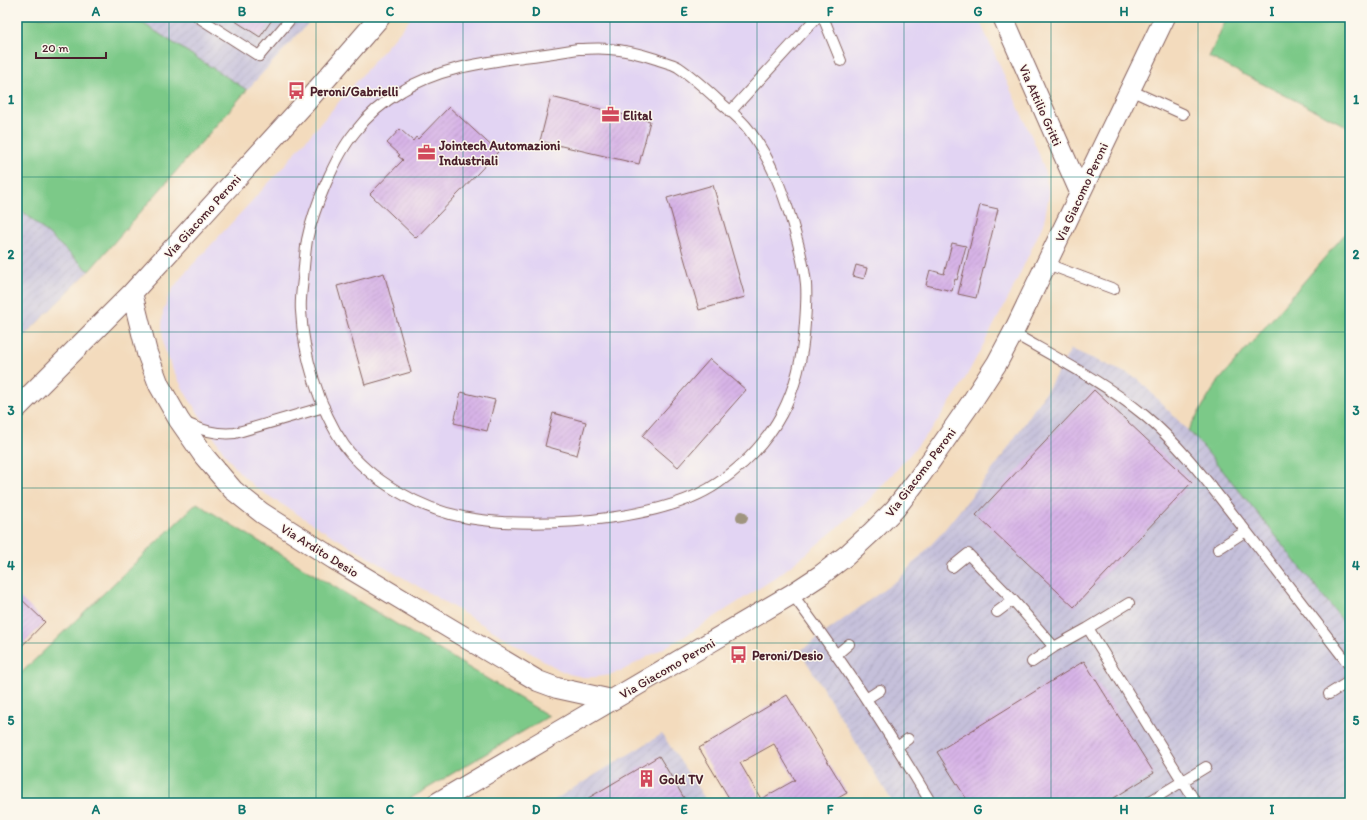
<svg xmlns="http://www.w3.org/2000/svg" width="1367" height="820" font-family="Itim,sans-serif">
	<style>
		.built { fill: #e2d4f3 }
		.industrial { fill: url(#industrial-furrows) }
		.green { fill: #7bc988; stroke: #62745a }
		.building { fill: url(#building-hatch); fill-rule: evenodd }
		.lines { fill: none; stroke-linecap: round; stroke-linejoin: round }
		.lane-casing { stroke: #85615e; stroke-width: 12 }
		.street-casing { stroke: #85615e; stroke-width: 22 }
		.lane { stroke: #fff; stroke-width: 10 }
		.street { stroke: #fff; stroke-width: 20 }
		.tree { fill: #9f947f }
		.grid { fill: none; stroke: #0f766e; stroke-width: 1; stroke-opacity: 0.55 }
		.labels { text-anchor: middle; stroke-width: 3; stroke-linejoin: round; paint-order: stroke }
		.poi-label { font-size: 13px; font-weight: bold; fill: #4a1f2b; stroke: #fbf7ec; text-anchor: start }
		.street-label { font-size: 13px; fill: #4a1f2b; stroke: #fbf7ec }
		.neatline { fill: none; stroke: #0f766e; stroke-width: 1.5 }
		.grid-label { font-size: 13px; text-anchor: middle; font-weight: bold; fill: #0f766e }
	</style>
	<defs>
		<pattern id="industrial-furrows" width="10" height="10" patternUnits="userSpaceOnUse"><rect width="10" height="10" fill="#c5c0da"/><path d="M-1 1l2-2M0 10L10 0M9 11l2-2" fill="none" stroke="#aba5bb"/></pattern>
		<pattern id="building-hatch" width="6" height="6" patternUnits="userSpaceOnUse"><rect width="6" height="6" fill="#d7b4e7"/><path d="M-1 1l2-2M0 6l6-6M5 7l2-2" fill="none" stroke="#ba9ac6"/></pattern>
	</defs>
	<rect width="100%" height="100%" fill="#fbf7ec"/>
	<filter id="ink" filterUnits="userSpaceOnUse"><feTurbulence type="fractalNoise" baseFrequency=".025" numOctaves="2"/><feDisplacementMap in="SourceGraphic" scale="8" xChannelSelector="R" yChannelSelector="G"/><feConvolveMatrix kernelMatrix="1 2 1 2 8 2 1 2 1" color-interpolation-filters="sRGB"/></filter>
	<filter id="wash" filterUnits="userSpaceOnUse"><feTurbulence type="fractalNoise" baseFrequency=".012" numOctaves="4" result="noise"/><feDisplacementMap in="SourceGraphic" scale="16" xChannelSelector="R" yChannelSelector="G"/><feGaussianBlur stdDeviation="0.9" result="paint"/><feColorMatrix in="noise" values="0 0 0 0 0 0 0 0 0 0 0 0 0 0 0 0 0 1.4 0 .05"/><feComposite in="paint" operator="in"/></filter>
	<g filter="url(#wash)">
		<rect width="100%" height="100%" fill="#f3dbbd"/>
		<path class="built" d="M412 17H978L1038 151 1044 169 1049 194 1044 222 1009 297 960 388 932 429 899 467 865 504 806 554 775 578 682 638 623 670 610 675 595 677H583L569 674 558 669 321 529 256 488 240 473 227 457 187 396 171 366 164 347 162 327 163 312 168 298 174 287 184 274 276 175Z"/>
		<path class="industrial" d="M133 17H314L247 90Z
			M17 206 89 271 17 343Z
			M1071 349 1137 378 1199 442 1260 516 1350 630V803H893L800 651 900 578 940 535 997 464 1049 387Z
			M662 734 708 803H549Z"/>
		<path class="green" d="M17 17H133L247 90 89 271 17 206Z
			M1227 17H1350V128L1209 57Z
			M1350 228V630L1260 516 1199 442 1188 430 1217 383Z
			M197 503 227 522 549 716 403 803H17V677Z"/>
		<g id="blocks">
			<path class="building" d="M229 17H274L260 37Z
				M551 97 650 121 639 164 540 141Z
				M449 107 498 152 416 238 370 194 403 160 398 156 400 155 387 143 400 129 413 141 416 137 418 139Z
				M713 185 745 297 699 310 667 198Z
				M980 205 998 209 976 298 958 294Z
				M952 243 966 246 957 280 955 279 952 291 926 285 930 270 944 274Z
				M856 265 867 268 864 279 853 276Z
				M384 273 411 372 365 385 337 286Z
				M710 359 746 390 678 467 642 436Z
				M1094 390 1192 482 1074 607 976 515Z
				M461 392 495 400 487 431 454 423Z
				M553 413 586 422 577 455 545 446Z
				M17 595 45 622 17 651Z
				M1084 661 1154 773 1106 803H969L937 752Z
				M787 695 847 793 829 803H732L699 748ZM774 744 795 780 761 799 740 763Z
				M659 756 687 803H580Z"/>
		</g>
	</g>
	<g filter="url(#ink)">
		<use href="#blocks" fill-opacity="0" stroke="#85615e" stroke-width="1"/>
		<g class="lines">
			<defs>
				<path id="lane" d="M198 17 259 56 292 17
					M823 17 841 61
					M578 49C588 49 599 48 609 49 625 50 641 54 656 59 663 62 671 63 678 67 693 77 707 90 720 102 730 111 741 119 749 130 770 158 782 189 792 222 798 242 804 263 806 284 807 297 806 310 805 323 801 392 775 444 718 483 666 519 565 525 503 522 490 521 476 520 463 517 421 509 369 480 344 445 319 409 303 353 301 311 300 300 302 289 303 279 304 266 305 253 307 240 313 210 335 156 355 132 367 116 385 101 402 91 439 68 481 63 523 57 541 55 560 52 578 49Z
					M1130 90 1183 114
					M730 112 817 17
					M1047 264 1114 289
					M1013 333C1058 359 1105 383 1144 415 1184 448 1214 491 1246 531
					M184 422C201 430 216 435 235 433L324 407
					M1218 549 1246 531 1350 666
					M952 567 968 554 1013 600 1054 647 1088 628
					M792 594C843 661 888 731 931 803
					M1129 603 1088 628 1196 803
					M997 612 1013 600
					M836 655 849 644
					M1032 662 1054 647
					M1329 694 1350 681
					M866 699 880 690
					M897 747 908 739
					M1147 803 1206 767"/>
				<path id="street" d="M1003 17 1080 192
					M132 293 147 353 159 385 179 420 204 456 233 490 262 513 334 559 538 681 557 688 612 700
					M17 408 132 293 308 100 380 17
					M437 803 792 594 821 575 847 555 873 531 895 509 918 479 973 400 997 363 1013 333 1165 17"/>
			</defs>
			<use href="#lane" class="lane-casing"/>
			<use href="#street" class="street-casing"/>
			<use href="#lane" class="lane"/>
			<use href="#street" class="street"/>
		</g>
		<circle class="tree" cx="742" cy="517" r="6"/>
	</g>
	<path class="grid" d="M169 17V803M316 17V803M463 17V803M610 17V803M757 17V803M904 17V803M1051 17V803M1198 17V803M17 177H1350M17 332H1350M17 488H1350M17 643H1350"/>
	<defs>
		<symbol id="bus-bare" viewBox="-9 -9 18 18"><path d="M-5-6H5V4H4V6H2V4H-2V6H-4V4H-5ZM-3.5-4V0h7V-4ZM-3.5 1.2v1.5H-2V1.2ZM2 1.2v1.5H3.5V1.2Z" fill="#d1495b" stroke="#fbf7ec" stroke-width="2.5" paint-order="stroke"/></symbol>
		<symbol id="office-bare" viewBox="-9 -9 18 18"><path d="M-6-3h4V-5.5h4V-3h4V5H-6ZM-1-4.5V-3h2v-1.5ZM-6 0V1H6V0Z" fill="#d1495b" stroke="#fbf7ec" stroke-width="2.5" paint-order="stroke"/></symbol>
		<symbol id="building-bare" viewBox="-9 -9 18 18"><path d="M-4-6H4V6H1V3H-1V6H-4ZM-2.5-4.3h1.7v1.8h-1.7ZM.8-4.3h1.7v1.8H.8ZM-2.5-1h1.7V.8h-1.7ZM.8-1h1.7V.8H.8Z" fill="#d1495b" stroke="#fbf7ec" stroke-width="2.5" paint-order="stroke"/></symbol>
	</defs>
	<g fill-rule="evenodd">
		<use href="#bus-bare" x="284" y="78" width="25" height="25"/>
		<use href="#office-bare" x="598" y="102" width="25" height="25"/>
		<use href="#office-bare" x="414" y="140" width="25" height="25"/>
		<use href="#bus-bare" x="726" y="642" width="25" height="25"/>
		<use href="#building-bare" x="634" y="766" width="25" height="25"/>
	</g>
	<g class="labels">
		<g class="poi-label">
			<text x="310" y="96">Peroni/Gabrielli</text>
			<text x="623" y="120">Elital</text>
			<text x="439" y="150">Jointech Automazioni<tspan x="439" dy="15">Industriali</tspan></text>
			<text x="752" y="660">Peroni/Desio</text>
			<text x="659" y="784">Gold TV</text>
		</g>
		<g class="street-label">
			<text transform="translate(1041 105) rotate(66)" y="5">Via Attilio Gritti</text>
			<text transform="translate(1081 192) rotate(-65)" y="5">Via Giacomo Peroni</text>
			<text transform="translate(202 216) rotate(-48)" y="5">Via Giacomo Peroni</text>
			<text transform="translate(920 472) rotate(-53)" y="5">Via Giacomo Peroni</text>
			<text transform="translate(320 550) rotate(32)" y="5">Via Ardito Desio</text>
			<text transform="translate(667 668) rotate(-30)" y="5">Via Giacomo Peroni</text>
		</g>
	</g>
	<rect width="1367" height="820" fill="none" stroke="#fbf7ec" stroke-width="44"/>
	<path d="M36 52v6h70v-6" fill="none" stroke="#4a1f2b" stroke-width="2"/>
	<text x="42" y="52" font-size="12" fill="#4a1f2b" stroke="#fbf7ec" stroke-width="3" paint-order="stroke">20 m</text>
	<rect x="22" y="22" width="1323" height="776" class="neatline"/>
	<g class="grid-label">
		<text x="96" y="16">A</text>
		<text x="242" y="16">B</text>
		<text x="390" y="16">C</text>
		<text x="536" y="16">D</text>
		<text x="684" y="16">E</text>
		<text x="830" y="16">F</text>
		<text x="978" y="16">G</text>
		<text x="1124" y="16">H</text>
		<text x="1272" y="16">I</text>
		<text x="11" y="104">1</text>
		<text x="1356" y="104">1</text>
		<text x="11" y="259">2</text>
		<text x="1356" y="259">2</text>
		<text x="11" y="415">3</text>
		<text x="1356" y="415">3</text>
		<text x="11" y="570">4</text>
		<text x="1356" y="570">4</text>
		<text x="11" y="725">5</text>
		<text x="1356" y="725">5</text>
		<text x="96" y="814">A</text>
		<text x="242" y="814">B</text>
		<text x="390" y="814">C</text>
		<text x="536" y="814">D</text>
		<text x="684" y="814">E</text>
		<text x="830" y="814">F</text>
		<text x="978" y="814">G</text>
		<text x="1124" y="814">H</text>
		<text x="1272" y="814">I</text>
	</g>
</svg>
